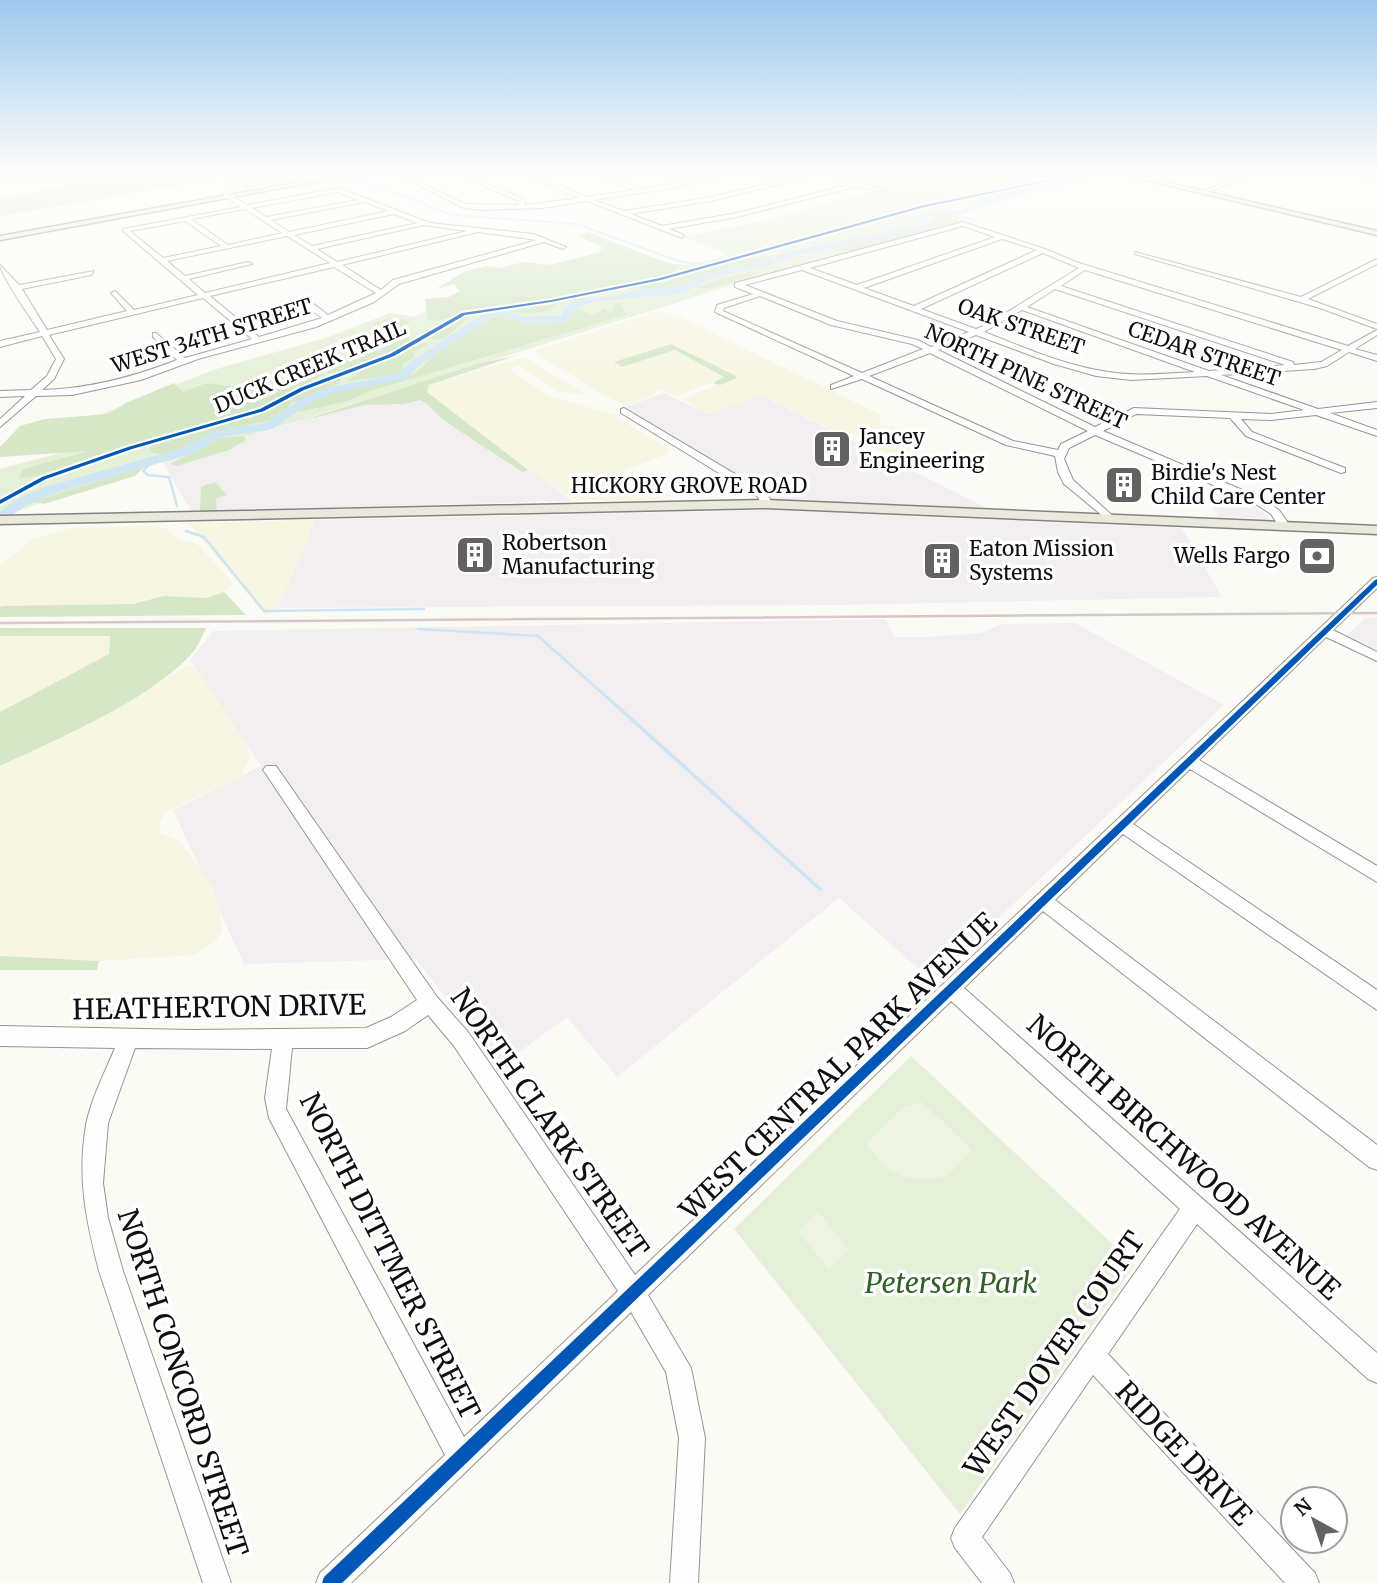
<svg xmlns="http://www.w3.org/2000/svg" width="1377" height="1583" font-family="Merriweather,serif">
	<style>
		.industrial { fill: #f3eff1 }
		.farmland { fill: #f7f6e3 }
		.green { fill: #e4f0d7 }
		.forest { fill: #d5e7c6 }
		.pitch { fill: #eef4e1 }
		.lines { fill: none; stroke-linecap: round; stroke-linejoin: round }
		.stream-far2 { stroke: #cee5f4; stroke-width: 2 }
		.stream-far1 { stroke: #cee5f4; stroke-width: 2.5 }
		.stream { stroke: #cee5f4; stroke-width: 3.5 }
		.river { fill: #cee5f4; fill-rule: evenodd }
		.minor-casing { stroke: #959593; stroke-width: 2 }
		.major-casing { stroke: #838380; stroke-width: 3 }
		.minor { fill: #fefefe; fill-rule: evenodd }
		.major { fill: #ebe8dc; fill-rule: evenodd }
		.rail { stroke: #d7c7c6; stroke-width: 2.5 }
		.cycleway-casing { stroke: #fff; stroke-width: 4 }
		.cycleway { fill: #0057b8; fill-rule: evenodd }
		.labels { text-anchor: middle; stroke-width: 7; stroke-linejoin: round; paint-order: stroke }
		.far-street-label { font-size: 21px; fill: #0f0f0f; stroke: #fff }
		.far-poi-label { font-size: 21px; fill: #0f0f0f; stroke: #fff; text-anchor: start }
		.near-street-label { font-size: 28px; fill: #0f0f0f; stroke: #fff }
		.near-park-label { font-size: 28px; font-style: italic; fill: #2e6423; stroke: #fff }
	</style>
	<rect width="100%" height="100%" fill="#fbfbf6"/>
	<path class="industrial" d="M419 384 572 501 191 511 163 463Z
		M664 393 709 414 761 395 987 508 776 500 622 408Z
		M1221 490 1254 505 1270 519 1218 517 1208 499Z
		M771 510 1182 528 1222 597 839 605 278 608 315 520Z
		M1365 618H1377V651L1346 636Z
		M886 619 894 637H927L980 633 1002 624 1075 623 1224 705 932 981 839 898 617 1077 567 1017 499 1067 416 959 244 964 173 810 261 766 190 660 213 631Z"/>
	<path class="farmland" d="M657 311 678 316 881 415 880 424 911 430 923 435 926 441 893 457 869 444 863 437 831 429 762 395 709 414 681 399 736 378 671 344 615 363 623 367 675 350 725 377 677 396 658 389 654 395 625 406 593 389 539 355 536 350Z
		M523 357 586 394 559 392 519 365 509 369 547 395 614 415 669 450 665 455 617 473 622 477 655 481 672 497 639 501 574 500 528 470 427 393 429 385Z
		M315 520 278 608 266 616 188 523Z
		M154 525 167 529 179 539 197 544 227 575 232 584 224 592 206 598 164 596 133 604 0 607V565L33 539 70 528Z
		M110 635 109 654 0 712V636Z
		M189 665 199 672 247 745 250 758 241 776 166 812 159 823 160 833 180 841 214 889 223 929 216 941 194 955 99 961 0 956V766L74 732Z"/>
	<path class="green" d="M821 173H1092L947 211 975 219 756 278 163 463 156 456 19 511 0 512V469L116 438 102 414 213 370 329 337 390 313 414 317 438 305 702 263 727 254 683 237 768 220 877 190Z
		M911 1056 1135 1265 960 1514 734 1229Z"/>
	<path class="forest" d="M0 173H341L248 188H240L252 182 222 178 0 216V197L27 194 102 176 0 183Z
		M936 214 955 215 960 222 852 251 823 248 885 233 913 230 927 225Z
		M588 232 667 263 692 266 676 267 673 273 656 278 546 300 468 310 443 320 428 321 425 299 449 297 460 291 454 284 436 289 465 271 487 266 501 268 523 262 550 265 600 252 602 247 578 236Z
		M769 256 773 260 692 281 682 289H607L656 281 710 265Z
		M751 271 762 273 709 289 694 287Z
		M595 293C582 307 561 295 550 311L523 314 501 310 484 312 472 315 443 339H431L430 336 471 312Z
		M615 303H621L626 315 370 391 348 401 298 412C327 380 372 389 409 376 422 371 427 361 437 352 456 338 476 327 496 315L518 321 570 319 572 312 577 309 592 315 606 308 607 312H613Z
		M391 318 411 321 393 331 396 336 409 337 410 341C385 355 355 373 327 373L251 412 101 454 34 477 19 478 23 469 89 451 0 457V447L20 426 45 419 108 414 126 403 174 383 183 392 207 383 232 387 251 383 268 388 286 380 281 367 359 359 367 352 352 349 372 333 375 323Z
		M423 343 429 344 414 352 415 356 403 365V374L347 381 366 368Z
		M671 344 734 375 737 378 720 385 713 383 724 377 675 350 622 367 614 362Z
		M515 356 429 385 427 392 528 470 523 472C496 455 470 438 444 420 435 413 431 405 420 400L404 404 364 405 301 421 477 364Z
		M340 377V383L291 403 286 411 270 420 218 432 165 455 153 453 148 446 266 411 313 386Z
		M243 436 246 440 229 450 177 466 170 464 220 438Z
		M145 461 148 463 135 476 44 504 33 502 124 472Z
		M215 482 227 495 216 498 217 511 200 512 201 487Z
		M224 592 246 615 0 617V607L3 606 133 604 164 596 206 598Z
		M0 628H206C202 636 199 645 193 652 154 698 56 740 0 766V712L109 654 110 636H0Z
		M0 956 99 961 97 970H0Z"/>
	<path class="pitch" d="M878 173H937L950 176 908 185 879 178Z
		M922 1102 972 1149 947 1177C908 1182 888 1178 866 1143L904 1106Z
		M818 1212 849 1249 829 1270 798 1231Z"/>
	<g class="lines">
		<path class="stream-far2" d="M310 173 372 184 452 215 577 224 678 261 741 270"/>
		<path class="stream-far1" d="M153 460 143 471 148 475 169 477 177 506
			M186 531 204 537 264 611 424 609
			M418 629 538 636 610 700"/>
		<path class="stream" d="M608 698 820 889"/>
		<path class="river" d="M1099 173H1109L1013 197 961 214 927 216 926 225 919 230 792 256C765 271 735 269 708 280 698 284 689 292 678 294 650 298 595 296 572 311L570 319 565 322 524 323 499 315 492 316 421 364 406 379 337 392 309 403 273 429 221 437 191 454 58 492 27 505 0 523V512L17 499 48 486 183 448 214 431 265 423 301 399 330 387 398 374 413 360 486 312 500 309 525 317 561 316 564 308 575 301 621 295 640 289 677 288 704 275 770 261 786 252 914 226 918 224 920 212 960 210 1008 193Z"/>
		<defs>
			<path id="minor" d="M455 173H461L524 199 525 205 580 198 518 173H524L588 197 633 190 593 173H599L640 189 735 173 673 188 594 200 624 211 711 197 814 173H825L882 190 879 192 858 186 737 217 669 229 684 235 682 238 587 201 542 208 481 210 464 208 402 177 407 176 465 204 519 205V201ZM820 174 852 184 737 213 662 226 631 214 711 201Z
				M1165 173H1173L1148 181 1145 179Z
				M1252 173H1259L1204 193 1199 192Z
				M1345 173 1377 176V180L1348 175Z
				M339 188 430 223 533 234 566 247 563 249 544 242 399 284 374 302 316 327 198 359 141 380 72 395 36 396 0 427V419L25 396 0 397V391L31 390 47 376 56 359 42 336 0 347V341L40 332C32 320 0 274 0 265L19 285 94 271 91 275 22 289 47 330 127 311 111 293 115 291 134 310 198 295 123 231V229L241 207 223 195 225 192 247 205ZM338 192 358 200 266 217 252 208ZM364 202 388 211 289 232 271 220ZM245 209 282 233 228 245 191 219ZM394 214 418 223 312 246 294 235ZM185 221 221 246 163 258 130 231ZM424 225 467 231 337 262 317 249ZM478 232 537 240 393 280 381 290 342 265ZM287 236 330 263 205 293 189 279 252 264 248 262 185 276 167 261ZM334 267 376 293 328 315 306 298H300V302L322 318 259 337 210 296ZM203 298 252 339 185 358 156 333H153V337L177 360C133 377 89 389 42 390L54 379 64 359 49 335Z
				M963 222 1045 249 1076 262 1348 346 1377 330V335L1355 349 1377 355V361L1349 352 1327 366 1314 369 1221 375 1318 409 1377 402V408L1330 413 1377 430V436L1316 415 1271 420 1241 419 1252 432 1345 468V472L1341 473 1246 436 1230 418 1136 414 1103 431 1259 497 1279 510 1290 526 1280 528 1271 514 1251 501 1095 435 1069 448 1064 459 1073 480 1114 517V521L1110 522 1064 484 1058 472 1055 456 1006 445 862 379 831 389V385L854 376 715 312 717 305 753 294 735 287V283ZM963 226 995 237 857 285 810 268ZM1002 239 1037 250 914 306 864 288ZM1043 253 1079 268 986 325 976 329 921 309ZM802 270 969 332 931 347 918 340 837 321 745 285ZM1085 270 1342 350 1321 362 1294 365 1293 362 1061 286ZM1055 289 1285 365 1209 371 1027 307ZM760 296 831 325 912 344 923 349 862 373 723 311 724 308ZM1022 310 1195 372C1162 374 1129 377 1097 370 1058 363 1021 346 984 332ZM976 335 1054 364 1096 376 1131 380 1207 376 1304 410 1271 414 1134 408 1095 427 938 350ZM930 353 1088 431 1061 444 1058 450 1013 441 869 376Z
				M1135 252 1301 297 1377 259V264L1308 299 1377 324V329L1320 308 1135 254Z
				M624 408 767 493 772 504 762 506 758 497 621 413V409Z
				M1377 577V588L1333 630 1377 652V661L1326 637 1199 760 1377 866V882L1190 769 1133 824 1377 990V1010L1123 834 1055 900 1377 1145V1170L1369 1167 1043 911 964 988 1377 1353V1383L1368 1379 1197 1224 1108 1354 1315 1573 1319 1583H1285L1093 1375 982 1537 1010 1573 1014 1583H982L955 1548 951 1538 955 1528 1180 1209 951 1001 648 1295 691 1368 705 1438 698 1583H670L679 1438 666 1372 631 1312 351 1583H316L320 1573 445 1455 269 1118 265 1098 272 1049 135 1048 108 1123 103 1183 108 1218 123 1271 231 1583H203L99 1271C86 1220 77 1178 86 1125 91 1099 105 1072 115 1048L0 1046V1026L193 1030 366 1028 391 1017 417 1000 266 774 263 770 266 766H276L437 997 468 1032 635 1275 1373 578ZM428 1015 454 1046 618 1291 464 1437 286 1109 292 1048H367L405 1031Z"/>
			<path id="major" d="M351 173H363L0 240V236Z
				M1116 173H1126L1377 231V235Z
				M766 500 1377 526V534L766 508 0 524V516Z"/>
		</defs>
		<use href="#minor" class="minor-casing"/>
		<use href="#major" class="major-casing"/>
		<use href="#minor" class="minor"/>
		<use href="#major" class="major"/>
		<path class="rail" d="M0 623 1377 613"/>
		<defs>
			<path id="cycleway" d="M1083 173H1087L925 207 661 280 551 302 465 315 394 356 304 390 264 411 132 449 46 479 0 504V500L42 477 128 447 260 409 300 388 390 354 462 313 551 300 660 278 924 205Z
				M1377 579V585L342 1583H322L324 1577 1375 580Z"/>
		</defs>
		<use href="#cycleway" class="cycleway-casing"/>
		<use href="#cycleway" class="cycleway"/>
	</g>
	<linearGradient id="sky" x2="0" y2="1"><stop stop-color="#9dc8ed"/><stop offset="0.44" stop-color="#fdfdfb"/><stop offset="1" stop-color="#fdfdfb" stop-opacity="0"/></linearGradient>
	<rect width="1377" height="394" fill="url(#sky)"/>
	<defs>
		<symbol id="building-square" viewBox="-11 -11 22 22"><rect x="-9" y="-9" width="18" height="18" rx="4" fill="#626260" stroke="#fff"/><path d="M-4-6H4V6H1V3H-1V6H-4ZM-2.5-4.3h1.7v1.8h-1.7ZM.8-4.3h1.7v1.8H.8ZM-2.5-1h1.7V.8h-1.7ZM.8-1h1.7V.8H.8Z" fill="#fff"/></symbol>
		<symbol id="bank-square" viewBox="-11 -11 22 22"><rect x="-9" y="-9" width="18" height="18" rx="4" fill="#626260" stroke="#fff"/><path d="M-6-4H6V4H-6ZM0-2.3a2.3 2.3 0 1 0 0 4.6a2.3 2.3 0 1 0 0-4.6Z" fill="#fff"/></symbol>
	</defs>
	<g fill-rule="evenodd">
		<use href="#building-square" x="810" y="427" width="44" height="44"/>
		<use href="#building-square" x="1102" y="463" width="44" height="44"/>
		<use href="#building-square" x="453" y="533" width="44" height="44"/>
		<use href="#bank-square" x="1295" y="534" width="44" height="44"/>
		<use href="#building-square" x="920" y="539" width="44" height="44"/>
	</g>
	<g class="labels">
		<g class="far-street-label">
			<text transform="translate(1021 327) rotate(19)" y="7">OAK STREET</text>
			<text transform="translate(212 336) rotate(-17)" y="7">WEST 34TH STREET</text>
			<text transform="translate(1204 354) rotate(19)" y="7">CEDAR STREET</text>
			<text transform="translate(310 367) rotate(-23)" y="7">DUCK CREEK TRAIL</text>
			<text transform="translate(1026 377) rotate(25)" y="7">NORTH PINE STREET</text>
			<text x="689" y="493">HICKORY GROVE ROAD</text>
		</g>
		<g class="far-poi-label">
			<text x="859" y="444">Jancey<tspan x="859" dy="24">Engineering</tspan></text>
			<text x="1151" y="480">Birdie's Nest<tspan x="1151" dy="24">Child Care Center</tspan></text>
			<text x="502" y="550">Robertson<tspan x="502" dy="24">Manufacturing</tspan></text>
			<text x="969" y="556">Eaton Mission<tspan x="969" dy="24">Systems</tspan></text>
			<text x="1290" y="563" text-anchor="end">Wells Fargo</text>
		</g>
		<g class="near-street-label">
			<text transform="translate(219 1007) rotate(-1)" y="10">HEATHERTON DRIVE</text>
			<text transform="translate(838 1066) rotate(-44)" y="10">WEST CENTRAL PARK AVENUE</text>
			<text transform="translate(550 1123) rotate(55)" y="10">NORTH CLARK STREET</text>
			<text transform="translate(1184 1157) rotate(42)" y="10">NORTH BIRCHWOOD AVENUE</text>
			<text transform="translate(390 1256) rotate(63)" y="10">NORTH DITTMER STREET</text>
			<text transform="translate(1054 1354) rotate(-55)" y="10">WEST DOVER COURT</text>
			<text transform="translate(183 1383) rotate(72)" y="10">NORTH CONCORD STREET</text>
			<text transform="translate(1184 1453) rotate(47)" y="10">RIDGE DRIVE</text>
		</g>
		<g class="near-park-label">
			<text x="951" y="1293">Petersen Park</text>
		</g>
	</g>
	<g transform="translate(1314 1520) rotate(320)"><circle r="33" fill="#ffffff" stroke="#9f9f9f" stroke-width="2"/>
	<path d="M0-5L12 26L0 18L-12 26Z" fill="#626260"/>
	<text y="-10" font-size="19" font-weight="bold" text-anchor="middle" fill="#0f0f0f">N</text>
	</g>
</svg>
